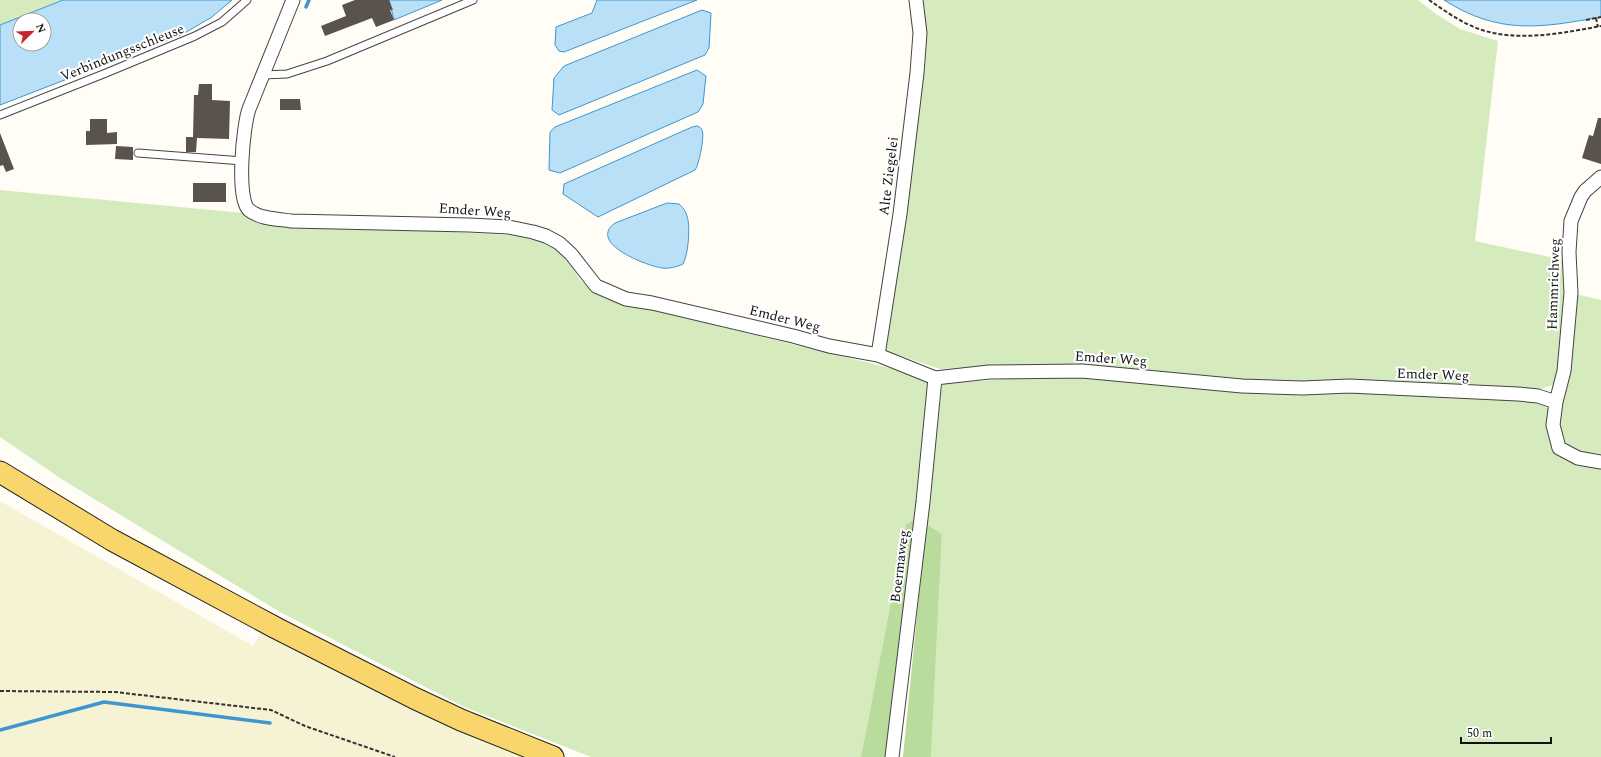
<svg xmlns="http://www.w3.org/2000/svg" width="1601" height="757" font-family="Spectral,serif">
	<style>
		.farmland { fill: #f6f3d4 }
		.green { fill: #d5ebbd }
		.forest { fill: #b9dc9c }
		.water { fill: #b9e0f7; stroke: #3f96cf; fill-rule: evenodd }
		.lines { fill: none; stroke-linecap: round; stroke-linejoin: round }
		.stream { stroke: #3f96cf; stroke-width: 3.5 }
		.building { fill: #5a524d }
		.service-casing { stroke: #444; stroke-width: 9 }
		.minor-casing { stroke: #444; stroke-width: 15 }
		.primary-casing { stroke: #222; stroke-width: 23 }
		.path { stroke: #333; stroke-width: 2; stroke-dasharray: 4 2; stroke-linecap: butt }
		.service { stroke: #fff; stroke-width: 7 }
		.minor { stroke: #fff; stroke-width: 13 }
		.primary { stroke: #f9d66b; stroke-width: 21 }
		.labels { text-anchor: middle; stroke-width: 4; stroke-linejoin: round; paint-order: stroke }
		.street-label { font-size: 14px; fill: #111; stroke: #fff }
	</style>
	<rect width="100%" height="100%" fill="#fffdf5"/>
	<path class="farmland" d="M0 501 253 646 260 633 408 704 537 757H0Z"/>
	<path class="green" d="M0 0H63L0 25Z
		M922 0H1418L1436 14 1460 29 1498 41 1475 241 1564 260 1568 293 1555 384 1538 390 1241 381 1029 365 940 369 886 351 925 35Z
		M0 190 243 213 267 222 531 236 552 245 568 259 580 280 603 297 615 301 931 378 914 520 906 524 861 757H591L462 706 280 612 63 480 0 437Z
		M1571 293 1601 300V757H931L942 534 926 524 942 384 1032 377 1081 375 1350 391 1537 400 1548 408 1549 427Z"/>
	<path class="forest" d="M914 520 886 757H861L906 524Z
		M926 524 942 534 931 757H903Z"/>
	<path class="water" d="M63 0H232L212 17 181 35 0 105V25ZM20 20H44V44H20Z
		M389 0H442L394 20Z
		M597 0H697L564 52 559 51 555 45 556 27 592 13Z
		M1444 0H1601V17C1540 28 1499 35 1444 0Z
		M702 10 711 13 709 48 705 55 559 115 552 110 554 78 564 66Z
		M697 70 706 76 703 104 698 112 560 173 549 170 550 132 555 127Z
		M697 126C700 127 701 128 702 130 705 135 699 165 695 170L598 217 563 194 564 184 692 127Z
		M667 203 679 204C684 208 687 214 688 220 690 231 688 255 683 264 677 267 668 269 662 268 647 266 587 243 615 223Z"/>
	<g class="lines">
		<path class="stream" d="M306 7 309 0
			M0 730 104 702 270 723"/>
	</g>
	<path class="building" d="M355 0H389L393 10H390L394 20 376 27 372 18 325 36 321 26 346 16 342 5Z
		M199 84H212V100L230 101 229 139 197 138 196 152H186V137H193L194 95H198Z
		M280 99H300L301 110H280Z
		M1598 118H1601V164L1582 158 1589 135 1593 136Z
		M90 119H107V133L117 132V144L86 145V131H90Z
		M0 133 14 169 6 172 3 165 0 166Z
		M116 146 133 147V160L115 159Z
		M193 183H226V202H193Z"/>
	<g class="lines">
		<defs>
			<path id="service" d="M262 75 287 74 327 61 473 0
				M0 115 106 73 195 36 222 22 247 0
				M138 153 243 161"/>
			<path id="minor" d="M293 0 249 109C243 126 236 199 249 210 260 219 278 219 291 221L469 225 509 227 533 232 546 236 559 243 571 254 596 286 626 299 652 303 793 336 829 346 878 355 935 378 989 372 1082 371 1242 386 1303 388 1349 386 1518 394 1538 396 1556 402
				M1601 177 1585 191 1581 197 1571 221 1569 252 1571 293 1564 371 1556 402 1553 425 1559 448 1578 458 1601 462
				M878 355 900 214 917 73 920 33 916 0
				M892 757 923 502 935 378"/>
			<path id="primary" d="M0 472 112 540 276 628 414 698 461 720 553 757"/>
		</defs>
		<use href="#service" class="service-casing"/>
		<use href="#minor" class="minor-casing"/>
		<use href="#primary" class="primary-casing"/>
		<path class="path" d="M1429 0C1445 11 1463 24 1482 30 1520 42 1563 33 1601 26
			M1596 18 1598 27
			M1586 20 1601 17
			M0 691 115 692 271 710 305 726 395 757"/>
		<use href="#service" class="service"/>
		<use href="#minor" class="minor"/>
		<use href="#primary" class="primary"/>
	</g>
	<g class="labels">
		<g class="street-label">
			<text transform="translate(122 52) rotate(-22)" y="5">Verbindungsschleuse</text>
			<text transform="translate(888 176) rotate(-83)" y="5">Alte Ziegelei</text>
			<text transform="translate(475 210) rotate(4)" y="5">Emder Weg</text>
			<text transform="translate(1553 284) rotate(-88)" y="5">Hammrichweg</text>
			<text transform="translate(785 318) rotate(14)" y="5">Emder Weg</text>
			<text transform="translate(1111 358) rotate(4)" y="5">Emder Weg</text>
			<text transform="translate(1433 374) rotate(2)" y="5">Emder Weg</text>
			<text transform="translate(899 566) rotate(-83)" y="5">Boermaweg</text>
		</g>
	</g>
	<g transform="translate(32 32) rotate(67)"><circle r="19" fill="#ffffff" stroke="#a0a0a0"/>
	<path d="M0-3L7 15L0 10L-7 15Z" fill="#c4262e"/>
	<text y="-6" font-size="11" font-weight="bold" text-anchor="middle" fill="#111111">N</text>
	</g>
	<path d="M1461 737v6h90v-6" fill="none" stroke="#111111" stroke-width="2"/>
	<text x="1467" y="737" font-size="12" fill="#111111" stroke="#ffffff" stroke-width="3" paint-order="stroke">50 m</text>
</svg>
